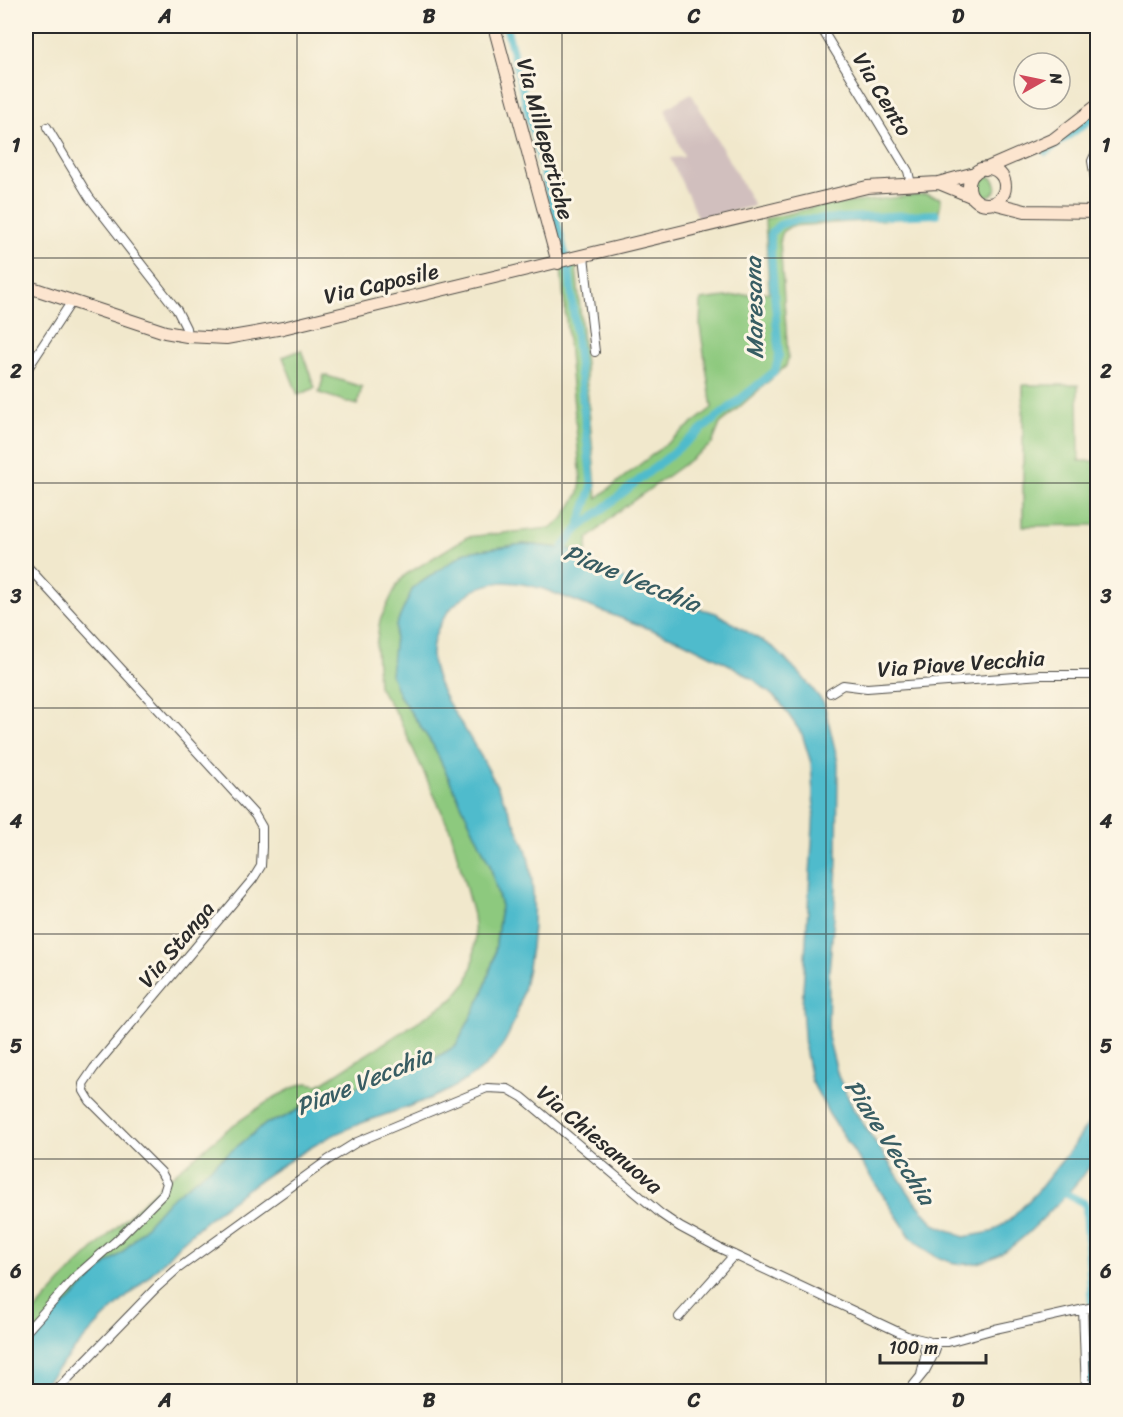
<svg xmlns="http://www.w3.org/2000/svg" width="1123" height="1417" font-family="Sriracha,sans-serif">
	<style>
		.industrial { fill: #d1bfbe }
		.green { fill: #8dc97e; stroke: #5c7a54; stroke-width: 1.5 }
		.water { fill: #50bbcc; stroke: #3e737c; stroke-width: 1.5 }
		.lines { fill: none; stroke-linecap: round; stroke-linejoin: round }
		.canal { stroke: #50bbcc; stroke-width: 8 }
		.street-casing { stroke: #494743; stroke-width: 10 }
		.secondary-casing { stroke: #494743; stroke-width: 14 }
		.street { stroke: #fff; stroke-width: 8 }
		.secondary { stroke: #fce5cf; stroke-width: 12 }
		.grid { fill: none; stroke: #2b2b2b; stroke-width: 1.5; stroke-opacity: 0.55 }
		.labels { text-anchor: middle; stroke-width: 6; stroke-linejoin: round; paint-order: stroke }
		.street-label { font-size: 22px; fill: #2b2b2b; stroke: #fcf5e5 }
		.water-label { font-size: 24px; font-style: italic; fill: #385d63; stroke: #fcf5e5 }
		.neatline { fill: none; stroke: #2b2b2b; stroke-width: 2 }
		.grid-label { font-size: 20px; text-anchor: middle; font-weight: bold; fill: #2b2b2b }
	</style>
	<rect width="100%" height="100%" fill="#fcf5e5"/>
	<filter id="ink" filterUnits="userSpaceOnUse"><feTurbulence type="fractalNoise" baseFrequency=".0167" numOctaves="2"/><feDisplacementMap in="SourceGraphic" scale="12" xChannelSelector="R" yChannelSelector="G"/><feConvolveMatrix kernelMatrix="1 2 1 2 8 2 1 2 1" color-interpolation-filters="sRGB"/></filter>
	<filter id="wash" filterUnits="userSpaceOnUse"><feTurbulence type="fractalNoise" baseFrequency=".008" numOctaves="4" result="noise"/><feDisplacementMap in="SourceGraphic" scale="24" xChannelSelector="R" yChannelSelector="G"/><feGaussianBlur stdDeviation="1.35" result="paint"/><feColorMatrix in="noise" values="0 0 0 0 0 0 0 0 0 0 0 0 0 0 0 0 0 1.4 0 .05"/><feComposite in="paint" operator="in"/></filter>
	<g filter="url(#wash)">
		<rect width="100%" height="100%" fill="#f1e8cc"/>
		<path class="industrial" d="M691 93 754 205V206L699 219 670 158 684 157 665 109Z"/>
		<path class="green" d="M976 186a10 10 0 1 1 20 0a10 10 0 1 1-20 0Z
			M925 194 941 198 939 212 935 216 791 226 783 231 780 241 788 358 786 366 720 424 712 444 615 514 588 539 585 559 570 549 525 544 466 552 413 588 399 695 433 745 490 865 501 906 494 958 483 993 456 1046 432 1060 385 1074 365 1084 311 1103 281 1119 267 1123 169 1201 122 1253 108 1263 51 1319 26 1348V1321L75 1267 163 1183 229 1128 273 1098 299 1085 307 1083 319 1085 453 999 467 982 473 963 475 938 473 915 451 832 398 716 378 686 376 646 380 620 397 585 405 575 467 537 550 528 563 519 579 493 581 480 561 268 576 265 597 498 712 408 700 326 701 300 769 292 765 219 815 207Z
			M301 350 315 388 298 395 283 357Z
			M324 375 362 387 357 405 319 393Z
			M1023 385H1078L1079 461H1097V525L1023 526Z"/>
		<path class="water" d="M524 544 570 549 585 559 664 599 716 613 774 648 801 675 824 703 838 762 837 862 835 906 829 971 828 1037 838 1076 854 1110 911 1196 934 1224 964 1237 992 1232 1012 1218 1037 1192 1072 1148 1097 1110C1098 1123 1101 1140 1098 1152 1094 1165 1066 1196 1055 1206 1011 1252 970 1292 912 1239L829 1114 811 1080 805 1048 802 1007 814 809 811 763 802 734 779 701 753 679 732 666 682 641 543 589C511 579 488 578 461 599 442 614 428 641 433 665 438 690 454 712 467 733 485 762 502 794 516 826 519 834 524 843 527 852 538 898 534 945 523 991 517 1018 506 1049 484 1067 472 1076 458 1086 445 1092 404 1111 359 1120 320 1142 272 1170 224 1203 183 1241 173 1250 165 1261 155 1270 139 1287 120 1302 104 1318 81 1341 60 1367 37 1391H26V1348L51 1319 108 1263 122 1253 169 1200 267 1123 281 1119 311 1103 365 1084 385 1074 432 1060 456 1046 483 993 494 958 501 906 490 865 433 745 399 695 391 675 396 625 413 588 466 552Z"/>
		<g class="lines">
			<path class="canal" d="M506 26 569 270 592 487 578 529 564 546 561 558
				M1046 152 1098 114
				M578 529 775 371 779 356 771 252V233L779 225 794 220 936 214
				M1059 1190 1084 1203 1086 1207 1092 1303
				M1092 1392 1090 1375 1093 1324"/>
		</g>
	</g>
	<g filter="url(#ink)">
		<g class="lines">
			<defs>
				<path id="street" d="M820 26 908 171 911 184
					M47 127 89 197 177 310 186 328 187 336
					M1098 148 1092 161 1098 197
					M584 256 595 352
					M26 371 72 301
					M26 565 255 815 262 827V847L261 866 253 879 94 1068 83 1084 84 1091 90 1101 161 1172 167 1183 164 1193 117 1240 75 1277 26 1332
					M830 693 843 685 867 688 1041 675H1098
					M1083 1309 1086 1392
					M679 1317 734 1255
					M924 1348a6 6 0 1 1 12 0a6 6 0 1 1-12 0Z
					M934 1342H948L995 1329 1098 1306
					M921 1375 926 1352
					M55 1392 155 1289 176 1270 328 1160 357 1142 487 1088 508 1089 522 1097 661 1214 680 1227 719 1248 907 1336 928 1341
					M908 1392 925 1371 935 1352"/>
				<path id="secondary" d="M494 26 558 263
					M969 186a18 18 0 1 1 36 0a18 18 0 1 1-36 0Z
					M985 169 1054 139 1098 105
					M939 183 973 197
					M993 203 1025 211 1098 212
					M26 286 165 332 187 336 226 338 283 328 867 187 938 183 975 173"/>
			</defs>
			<use href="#street" class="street-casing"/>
			<use href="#secondary" class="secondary-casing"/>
			<use href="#street" class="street"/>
			<use href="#secondary" class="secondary"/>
		</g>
	</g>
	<path class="grid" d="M297 26V1392M562 26V1392M826 26V1392M26 258H1098M26 483H1098M26 708H1098M26 934H1098M26 1159H1098"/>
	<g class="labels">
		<g class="street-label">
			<text transform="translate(883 94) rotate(59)" y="8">Via Cento</text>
			<text transform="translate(546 139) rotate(75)" y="8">Via Millepertiche</text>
			<text transform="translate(381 283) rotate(-13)" y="8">Via Caposile</text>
			<text transform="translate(961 663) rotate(-4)" y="8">Via Piave Vecchia</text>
			<text transform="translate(176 944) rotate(-50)" y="8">Via Stanga</text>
			<text transform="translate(600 1139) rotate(40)" y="8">Via Chiesanuova</text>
		</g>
		<g class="water-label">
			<text transform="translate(754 308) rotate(-91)" y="8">Maresana</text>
			<text transform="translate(632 578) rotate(22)" y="8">Piave Vecchia</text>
			<text transform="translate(364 1081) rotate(-22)" y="8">Piave Vecchia</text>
			<text transform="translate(890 1142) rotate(57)" y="8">Piave Vecchia</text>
		</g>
	</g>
	<rect width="1123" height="1417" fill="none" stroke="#fcf5e5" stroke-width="66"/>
	<g transform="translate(1042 81) rotate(81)"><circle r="28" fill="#fcf5e5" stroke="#a8a49b" stroke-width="1.5"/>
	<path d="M0-4.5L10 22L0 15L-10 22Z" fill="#d1495b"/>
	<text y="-9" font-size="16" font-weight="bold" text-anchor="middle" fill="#2b2b2b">N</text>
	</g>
	<path d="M880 1354v9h106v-9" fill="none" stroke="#2b2b2b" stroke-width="3"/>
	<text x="889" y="1354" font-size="18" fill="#2b2b2b" stroke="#fcf5e5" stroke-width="4.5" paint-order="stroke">100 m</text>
	<rect x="33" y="33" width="1057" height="1351" class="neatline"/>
	<g class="grid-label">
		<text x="165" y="23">A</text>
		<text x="429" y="23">B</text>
		<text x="694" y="23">C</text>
		<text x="958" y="23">D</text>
		<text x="16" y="152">1</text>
		<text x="1106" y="152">1</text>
		<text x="16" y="378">2</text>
		<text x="1106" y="378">2</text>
		<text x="16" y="603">3</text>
		<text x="1106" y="603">3</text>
		<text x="16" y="828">4</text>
		<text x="1106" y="828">4</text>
		<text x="16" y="1053">5</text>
		<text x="1106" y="1053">5</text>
		<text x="16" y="1278">6</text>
		<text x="1106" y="1278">6</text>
		<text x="165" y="1407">A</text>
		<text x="429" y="1407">B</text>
		<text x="694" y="1407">C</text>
		<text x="958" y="1407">D</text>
	</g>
</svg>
